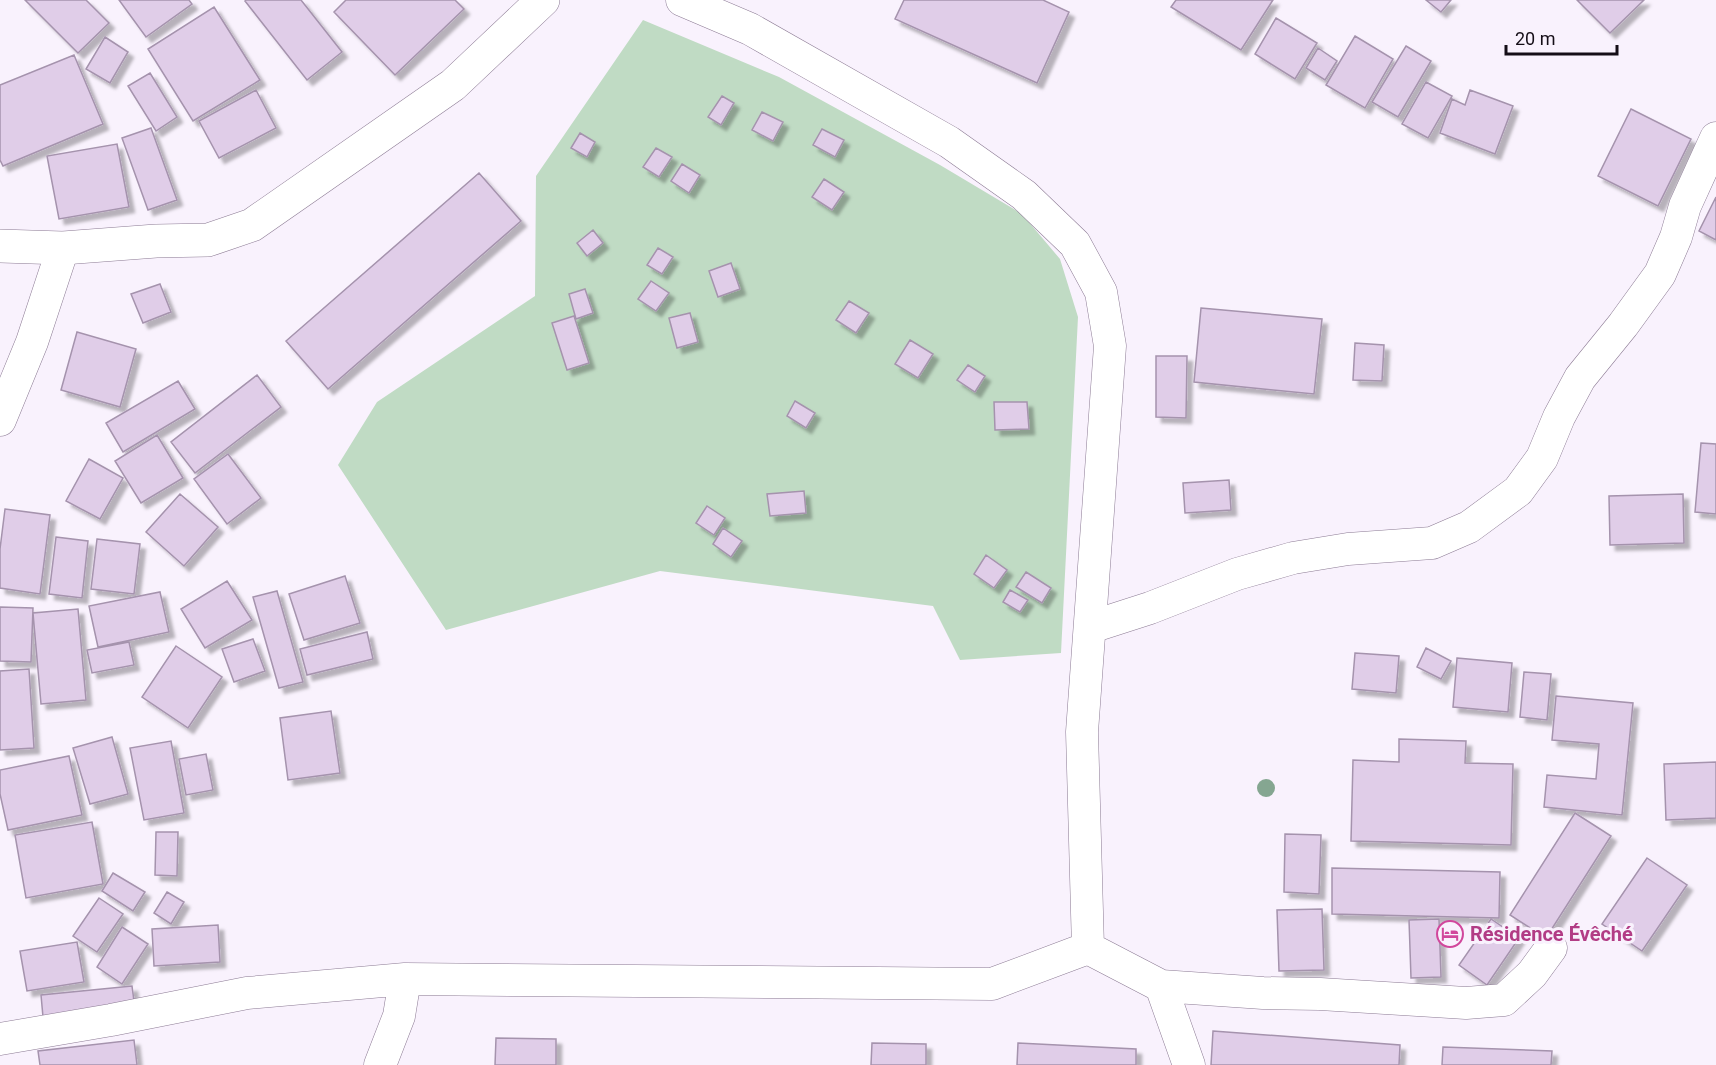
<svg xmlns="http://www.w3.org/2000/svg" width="1716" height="1065" font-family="Roboto,sans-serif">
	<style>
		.green { fill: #c0dbc4 }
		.building { fill: #e0cde8; stroke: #a593ad; stroke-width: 1.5; filter: url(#shadow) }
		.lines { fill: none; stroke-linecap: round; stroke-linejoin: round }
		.minor-casing { stroke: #8c7b94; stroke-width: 33 }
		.tertiary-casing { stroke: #8c7b94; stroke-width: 34 }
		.minor { stroke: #fff; stroke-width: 32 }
		.tertiary { stroke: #fff; stroke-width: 33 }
		.tree { fill: #85a691 }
		.labels { text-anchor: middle; stroke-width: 6; stroke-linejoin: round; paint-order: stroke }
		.hotel-label { font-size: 20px; font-weight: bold; fill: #b23c85; stroke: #f9f2fd; text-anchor: start }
	</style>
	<defs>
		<filter id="shadow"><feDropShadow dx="5.5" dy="5.5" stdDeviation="1.5" flood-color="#0004"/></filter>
	</defs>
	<rect width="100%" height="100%" fill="#f9f2fd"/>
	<path class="green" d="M643 20 779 77 940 165 1022 214 1060 259 1078 317 1061 653 960 660 933 606 660 571 446 630 338 465 377 402 535 296 536 176Z"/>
	<path class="building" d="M25 0H86L109 23 78 53Z
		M119 0H189L192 4 146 37Z
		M246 0H301L342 52 307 80 245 1Z
		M346 0H455L464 9 395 75 334 12Z
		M904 0H1043L1069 12 1037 83 895 19Z
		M1176 0H1273L1241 50 1171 7Z
		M1426 0H1451L1441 12Z
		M1577 0H1644L1610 33Z
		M214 7 260 80 193 121 148 49Z
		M1276 18 1317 43 1295 79 1255 54Z
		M1355 36 1393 59 1365 108 1326 85Z
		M105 37 128 52 110 83 86 69Z
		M1406 46 1431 61 1398 117 1372 102Z
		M1318 48 1337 61 1325 80 1306 68Z
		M74 55 103 124 3 166 0 160V85Z
		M150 73 177 117 156 131 128 86Z
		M1426 82 1452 96 1428 138 1402 124Z
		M256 90 276 128 219 158 199 121Z
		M1470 90 1513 106 1495 154 1440 133 1452 99 1465 105Z
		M722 96 734 103 721 125 708 117Z
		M1631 109 1691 139 1658 206 1598 176Z
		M762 112 783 122 773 141 752 130Z
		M151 128 177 200 148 210 122 138Z
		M822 129 844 140 835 157 813 145Z
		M580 133 595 142 587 157 571 148Z
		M117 144 129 207 59 219 47 156Z
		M656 148 672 157 659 177 643 167Z
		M682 164 700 175 689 193 671 181Z
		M479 173 521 221 328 389 286 341Z
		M824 179 844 192 832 210 812 197Z
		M1716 197V240L1699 231Z
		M593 230 603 243 587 256 577 243Z
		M658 248 673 257 662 274 647 265Z
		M731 263 740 289 718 297 709 271Z
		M651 281 669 293 656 311 638 299Z
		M160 284 171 312 143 323 131 294Z
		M585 289 593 313 576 319 569 294Z
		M849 301 869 313 856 333 836 320Z
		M1201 308 1322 319 1314 394 1194 382Z
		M690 313 698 342 677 348 669 318Z
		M574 316 589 363 567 370 552 323Z
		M77 332 136 349 120 407 61 390Z
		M910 340 933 354 918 378 895 364Z
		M1355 343 1384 345 1382 381 1353 380Z
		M1156 356H1187L1186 418 1156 417Z
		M968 365 985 376 975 392 957 380Z
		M257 375 281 407 195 473 171 442Z
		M178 381 195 409 123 452 106 423Z
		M795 401 815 413 806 428 787 416Z
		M994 402H1027L1029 429 995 430Z
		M157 435 183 478 141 503 115 461Z
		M1701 443 1716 444V514L1695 512Z
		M228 454 261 498 227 524 194 479Z
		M89 459 123 478 100 519 66 501Z
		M1229 480 1231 510 1185 513 1183 483Z
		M804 491 806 513 770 516 767 494Z
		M180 494 218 527 184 566 146 532Z
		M1683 494 1684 543 1610 545 1609 496Z
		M707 506 725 518 714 535 696 523Z
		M5 509 50 515 40 594 0 588V549Z
		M723 528 742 541 731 557 713 544Z
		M56 537 88 541 82 598 49 594Z
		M97 539 140 544 134 594 91 589Z
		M986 555 1007 570 994 588 974 574Z
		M1026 572 1051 588 1042 603 1016 587Z
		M345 576 360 623 304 640 289 594Z
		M227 581 252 620 205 648 181 609Z
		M1010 590 1028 600 1020 612 1003 602Z
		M277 591 303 682 279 688 253 597Z
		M160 592 169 632 98 647 89 606Z
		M0 607 33 608 31 662 0 661Z
		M78 609 86 700 41 704 33 613Z
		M367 632 373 659 307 675 300 649Z
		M253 639 265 671 234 682 222 649Z
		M129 642 134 665 92 673 87 650Z
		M176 646 222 677 188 728 142 697Z
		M1426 648 1451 661 1441 679 1417 667Z
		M1355 653 1399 656 1396 693 1352 689Z
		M1457 658 1512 663 1508 712 1453 707Z
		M29 669 34 748 0 750V671Z
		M1524 672 1551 674 1547 720 1520 717Z
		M1556 696 1633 703 1622 815 1544 807 1547 775 1596 779 1599 744 1552 740Z
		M331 711 340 773 288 780 280 718Z
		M112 737 128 794 90 804 73 748Z
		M1399 739 1466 741 1465 763 1513 764 1511 845 1351 841 1353 760 1399 762Z
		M171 741 184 813 144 820 130 748Z
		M206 754 213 790 186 795 179 759Z
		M69 756 82 815 8 830 0 794V770Z
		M1716 762V818L1666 820 1664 764Z
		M1575 813 1611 836 1546 938 1510 915Z
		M92 822 103 884 26 898 15 835Z
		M156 832H178L177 876 155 875Z
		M1285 834 1321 835 1319 894 1284 892Z
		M1647 858 1687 885 1642 951 1602 924Z
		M1332 868 1500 872 1499 918 1332 914Z
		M113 873 145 892 133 911 102 891Z
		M167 892 184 902 171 924 154 913Z
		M99 898 123 914 97 952 73 936Z
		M1322 909 1324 970 1279 971 1277 910Z
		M1439 919 1441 977 1411 978 1409 920Z
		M1491 919 1519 938 1487 985 1459 965Z
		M218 925 220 962 154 966 152 929Z
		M122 927 148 944 122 984 97 967Z
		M77 942 84 982 27 991 20 951Z
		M132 986 135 1009 43 1017 41 995Z
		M1213 1031 1400 1045 1399 1065H1211Z
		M496 1038 556 1039V1065H495Z
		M134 1040 137 1065H40L38 1051Z
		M872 1043 926 1044V1065H871Z
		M1018 1043 1136 1049V1065H1017Z
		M1443 1047 1552 1051 1551 1065H1442Z"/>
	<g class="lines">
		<defs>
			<path id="minor" d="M682 0 750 29 949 142 1024 195 1075 244 1101 292 1110 346 1082 732 1088 948
				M0 420 32 342 63 248
				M1091 627 1150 608 1237 574 1293 558 1348 549 1432 543 1469 527 1518 491 1542 458 1559 417 1580 378 1623 325 1660 274 1676 237 1685 206 1716 138
				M1161 986 1189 1065
				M0 1039 111 1020 247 993 405 979 992 984 1088 948 1161 986 1263 993 1320 994 1466 1003 1504 1000 1532 974 1551 948
				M380 1065 399 1016 405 979"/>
			<path id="tertiary" d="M0 246 63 248 156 241 208 240 252 225 453 85 543 0"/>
		</defs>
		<use href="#minor" class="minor-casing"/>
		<use href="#tertiary" class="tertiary-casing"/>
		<use href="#minor" class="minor"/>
		<use href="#tertiary" class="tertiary"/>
	</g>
	<circle class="tree" cx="1266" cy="788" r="9"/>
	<defs>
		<symbol id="hotel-ring" viewBox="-11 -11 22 22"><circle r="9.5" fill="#f9f2fd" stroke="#d1479c" stroke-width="1.5"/><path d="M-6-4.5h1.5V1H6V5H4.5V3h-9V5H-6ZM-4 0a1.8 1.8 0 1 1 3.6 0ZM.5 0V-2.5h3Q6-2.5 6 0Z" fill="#d1479c"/></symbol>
	</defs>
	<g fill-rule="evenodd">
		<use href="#hotel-ring" x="1435" y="919" width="30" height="30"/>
	</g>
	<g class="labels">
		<g class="hotel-label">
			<text x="1470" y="941">Résidence Évêché</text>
		</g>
	</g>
	<path d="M1506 45v9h111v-9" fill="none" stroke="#150e17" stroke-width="3"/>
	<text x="1515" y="45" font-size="18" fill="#150e17" stroke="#f9f2fd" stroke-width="4.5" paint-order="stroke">20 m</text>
</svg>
